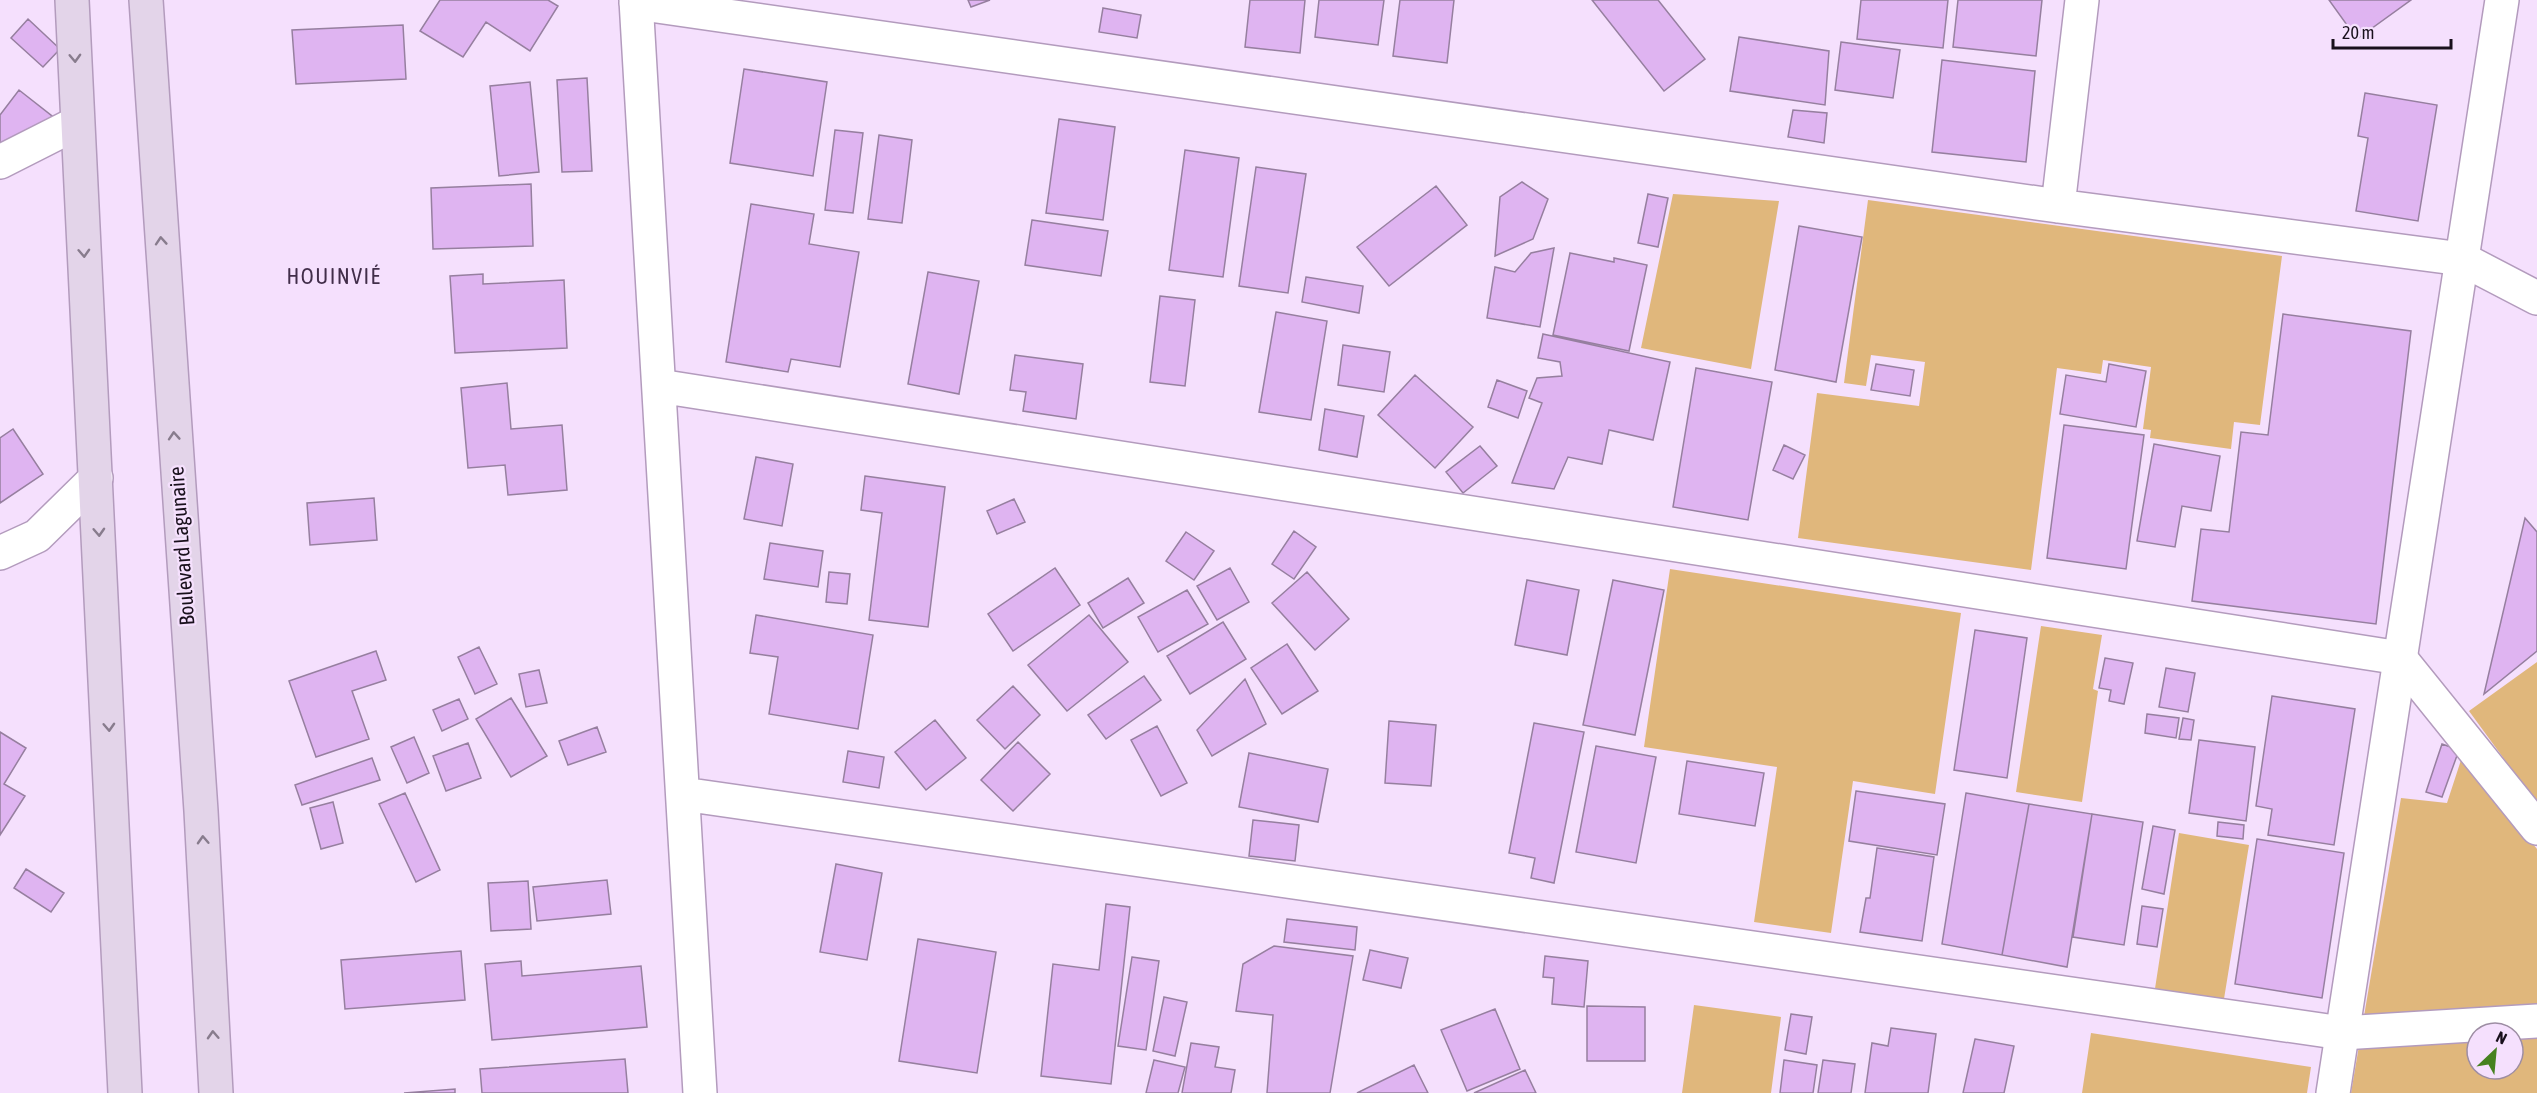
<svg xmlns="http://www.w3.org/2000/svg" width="2537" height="1093" font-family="'Asap Condensed',sans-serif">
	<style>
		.green { fill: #e0b77c; fill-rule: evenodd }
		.building { fill: #dfb4f1; stroke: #967f9f; stroke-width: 1.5 }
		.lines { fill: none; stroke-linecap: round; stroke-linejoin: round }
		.minor-casing { stroke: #b39bbd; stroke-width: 36 }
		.tertiary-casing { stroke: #b39bbd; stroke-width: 36 }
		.secondary-casing { stroke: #b39bbd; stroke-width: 36 }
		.minor { stroke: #fff; stroke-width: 33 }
		.tertiary { stroke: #fff; stroke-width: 33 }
		.secondary { stroke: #e3d4e9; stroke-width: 33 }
		.oneway { stroke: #887c8d }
		.labels { text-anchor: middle; stroke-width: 4.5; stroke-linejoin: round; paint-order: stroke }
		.street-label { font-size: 21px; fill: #19101c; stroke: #f5e0fd }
		.neighbourhood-label { font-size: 22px; letter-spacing: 1.5px; fill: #422e4a; stroke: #f5e0fd }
	</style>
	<rect width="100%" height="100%" fill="#f5e0fd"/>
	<path class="green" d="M1673 194 1779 201 1751 369 1641 348Z
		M1868 200 2282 256 2260 425 2234 422 2231 449 2150 438 2151 430 2143 429 2151 367 2103 360 2101 374 2057 368 2031 570 1798 538 1817 393 1919 406 1925 362 1871 355 1866 386 1844 383Z
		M1670 569 1961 613 1935 794 1853 781 1831 933 1754 922 1777 767 1644 747Z
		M2041 626 2102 635 2093 689 2098 691 2082 802 2016 792Z
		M2537 662V804L2469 711Z
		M2462 757 2537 849V1093H2351L2401 798 2447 803ZM2477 1033H2513V1069H2477Z
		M2179 833 2249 845 2223 1005 2154 995Z
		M1694 1005 1781 1017 1771 1093H1682Z
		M2091 1033 2311 1067 2307 1093H2082Z"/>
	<path class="building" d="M440 0H548L558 6 530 51 486 22 463 57 420 31Z
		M968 0H990L971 7Z
		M1250 0H1305L1300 53 1245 47Z
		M1319 0H1384L1378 45 1315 37Z
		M1400 0H1454L1447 63 1393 56Z
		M1592 0H1658L1705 59 1664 91Z
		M1861 0H1948L1943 48 1857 39Z
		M1958 0H2042L2036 56 1953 47Z
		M2329 0H2411L2357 39Z
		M1103 8 1141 15 1137 38 1099 32Z
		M28 19 60 49 43 67 11 38Z
		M403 25 406 79 296 84 292 30Z
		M1739 37 1829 51 1825 105 1730 91Z
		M1841 42 1900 50 1893 98 1835 90Z
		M1942 60 2035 71 2026 162 1932 152Z
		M744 69 827 82 813 176 730 163Z
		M587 78 592 171 562 172 557 80Z
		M530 82 539 172 499 176 490 86Z
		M19 90 52 116 9 173 0 166V115Z
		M2365 93 2437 105 2418 221 2356 211 2368 138 2358 136Z
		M1793 110 1827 113 1824 143 1788 137Z
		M1059 119 1115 127 1103 220 1046 213Z
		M835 130 863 133 853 213 825 210Z
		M879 135 912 140 902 223 868 219Z
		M1185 150 1239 158 1223 277 1169 270Z
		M1256 167 1306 174 1288 293 1239 286Z
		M1522 182 1548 199 1533 239 1495 256 1500 197Z
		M531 184 533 246 433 249 431 188Z
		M1436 186 1467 225 1389 286 1357 247Z
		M1648 194 1668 198 1658 247 1638 243Z
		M751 204 814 214 809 244 859 252 840 367 791 359 788 372 726 362Z
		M1032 220 1108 231 1101 276 1025 265Z
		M1799 226 1862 237 1836 382 1775 370Z
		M1554 248 1540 327 1487 318 1495 267 1515 272 1531 253Z
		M1570 253 1614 262V258L1647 265 1629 351 1553 335Z
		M928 272 979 281 959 394 908 384Z
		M483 274V284L564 280 567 348 455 353 450 276Z
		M1306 277 1363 286 1359 313 1302 302Z
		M1160 296 1195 300 1185 386 1150 382Z
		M1276 312 1327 321 1311 420 1259 412Z
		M2283 314 2411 331 2376 624 2192 601 2201 529 2229 532 2241 432 2268 435Z
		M1543 334 1670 362 1653 440 1609 430 1602 464 1568 457 1554 489 1512 483 1542 403 1529 398 1537 378 1562 376 1560 362 1538 358Z
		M1343 345 1390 352 1384 392 1338 385Z
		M1015 355 1083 364 1076 419 1023 411 1026 392 1010 390Z
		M1876 364 1914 370 1910 396 1871 390Z
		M2109 364 2146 371 2136 427 2060 414 2066 375 2106 382Z
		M1696 368 1772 382 1748 520 1673 507Z
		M1415 375 1473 427 1435 468 1378 415Z
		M1497 380 1527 391 1518 418 1488 407Z
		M507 383 511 429 562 425 567 490 508 495 505 465 468 468 461 388Z
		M1325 409 1364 416 1357 457 1319 450Z
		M2064 425 2144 435 2126 569 2047 558Z
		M13 429 43 474 0 503V438Z
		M2154 444 2220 456 2211 511 2182 506 2175 547 2137 541Z
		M1784 445 1805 455 1793 479 1773 470Z
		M1480 446 1497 466 1463 493 1446 472Z
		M756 457 793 464 782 526 744 519Z
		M865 476 945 487 928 627 869 620 882 513 861 510Z
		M374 498 377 540 310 545 307 503Z
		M1014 499 1025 522 997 534 987 511Z
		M2525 518 2537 532V651L2484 694Z
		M1294 531 1316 547 1294 579 1272 564Z
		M1186 532 1214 551 1194 580 1166 561Z
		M770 543 823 551 818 587 764 579Z
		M1055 568 1080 605 1013 651 988 614Z
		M1230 568 1249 602 1217 620 1197 586Z
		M829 572 850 574 847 604 826 602Z
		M1307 572 1349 619 1315 650 1272 603Z
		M1128 578 1144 603 1103 628 1088 603Z
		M1527 580 1579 590 1567 655 1515 645Z
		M1613 580 1664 590 1635 735 1583 725Z
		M1187 590 1208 624 1158 652 1138 617Z
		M756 615 873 635 858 729 769 714 778 657 750 653Z
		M1089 615 1128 662 1067 711 1028 665Z
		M1223 622 1246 659 1190 694 1167 656Z
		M1975 630 2027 638 2007 778 1954 770Z
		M1287 644 1318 691 1282 714 1251 668Z
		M479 647 497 684 475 694 458 657Z
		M376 651 386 680 352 691 369 739 316 757 289 681Z
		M2105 658 2133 663 2124 704 2109 701 2111 690 2099 688Z
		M2166 668 2195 673 2188 712 2159 707Z
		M539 670 547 703 526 707 519 674Z
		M1144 676 1161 700 1106 739 1088 715Z
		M1245 679 1266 724 1212 756 1197 730Z
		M1013 686 1040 715 1005 749 977 720Z
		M2272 696 2355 709 2334 845 2268 835 2272 809 2256 806Z
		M511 698 547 756 511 777 476 719Z
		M459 699 468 719 442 731 433 710Z
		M2147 714 2179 718 2176 738 2145 733Z
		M2183 718 2194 720 2191 740 2179 739Z
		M935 720 966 758 926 790 895 752Z
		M1389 721 1436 725 1431 786 1385 783Z
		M1534 723 1584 732 1554 883 1531 878 1535 858 1509 853Z
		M1157 726 1187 783 1161 796 1131 740Z
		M597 727 606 752 568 765 559 741Z
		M0 732 26 748 4 784 25 796 0 835Z
		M414 737 429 773 407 783 391 747Z
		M2199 740 2255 747 2246 821 2189 813Z
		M1018 742 1050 774 1013 811 981 780Z
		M468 743 481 778 446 791 433 756Z
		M2442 744 2459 750 2442 797 2426 792Z
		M1596 746 1656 757 1636 863 1576 852Z
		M848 751 884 757 879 788 843 782Z
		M1249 753 1328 769 1318 822 1239 807Z
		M372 758 380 780 302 805 295 785Z
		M1687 761 1764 773 1755 826 1679 814Z
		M1856 791 1945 804 1937 855 1849 841Z
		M405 793 440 870 416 882 379 804Z
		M1966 793 2029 804 2002 955 1942 944Z
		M333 802 343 843 321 849 310 808Z
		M2029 804 2092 814 2067 967 2002 955Z
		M2092 814 2143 822 2124 945 2073 937Z
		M1253 820 1299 825 1295 861 1249 856Z
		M2218 822 2244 825 2243 839 2217 836Z
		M2153 826 2175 830 2164 894 2142 889Z
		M2257 839 2344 853 2322 998 2235 984Z
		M1877 848 1934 857 1922 941 1860 932 1866 898H1870Z
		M836 864 882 873 867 960 820 952Z
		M26 869 64 893 51 912 14 888Z
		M607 880 611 914 537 921 533 887Z
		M528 881 531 929 491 931 488 883Z
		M1106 904 1130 907 1111 1084 1041 1076 1053 964 1099 970Z
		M2142 906 2163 909 2157 947 2137 944Z
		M1287 919 1357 927 1355 950 1284 942Z
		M918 939 996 952 977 1073 899 1061Z
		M1274 946 1353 956 1330 1093H1267L1273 1015 1236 1011 1243 964Z
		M1370 950 1408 958 1401 988 1363 980Z
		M461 951 465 1000 345 1009 341 960Z
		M1545 956 1588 961 1584 1007 1552 1004 1554 978 1543 977Z
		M1132 957 1159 961 1146 1050 1118 1046Z
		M521 961 522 976 641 966 647 1027 492 1040 485 964Z
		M1164 997 1187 1002 1175 1056 1153 1051Z
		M1587 1006 1645 1007V1061H1587Z
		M1495 1009 1520 1069 1467 1091 1441 1030Z
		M1791 1014 1812 1017 1806 1054 1785 1050Z
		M1891 1028 1936 1034 1928 1093H1865L1872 1043 1888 1046Z
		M1975 1039 2014 1046 2004 1093H1963Z
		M1191 1043 1219 1047 1215 1067 1235 1070 1231 1093H1182Z
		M625 1059 628 1093H482L480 1069Z
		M1154 1060 1185 1067 1178 1093H1146Z
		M1784 1060 1817 1065 1813 1093H1780Z
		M1823 1060 1855 1064 1851 1093H1818Z
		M1414 1065 1428 1093H1357Z
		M1525 1070 1536 1093H1474Z
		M455 1089V1093H404Z"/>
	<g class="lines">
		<defs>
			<path id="minor" d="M636 0 700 1093
				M636 3 2058 206 2462 259 2537 298
				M0 162 77 123
				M2058 206 2082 0
				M659 386 2400 658 2537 828
				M0 553 37 536 96 478
				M683 794 2342 1033 2537 1021"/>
			<path id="tertiary" d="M2333 1093 2502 0"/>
			<path id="secondary" d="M72 0 125 1093
				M146 0 201 811 216 1093"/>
		</defs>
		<use href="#minor" class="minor-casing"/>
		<use href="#tertiary" class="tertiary-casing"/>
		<use href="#secondary" class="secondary-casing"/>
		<use href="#minor" class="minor"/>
		<use href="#tertiary" class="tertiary"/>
		<use href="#secondary" class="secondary"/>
	</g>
	<defs><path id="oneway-chevron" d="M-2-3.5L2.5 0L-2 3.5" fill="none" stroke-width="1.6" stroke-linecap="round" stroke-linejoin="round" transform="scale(1.5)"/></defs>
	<g class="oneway">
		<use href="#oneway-chevron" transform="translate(75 58) rotate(88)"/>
		<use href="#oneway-chevron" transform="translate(161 241) rotate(-94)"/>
		<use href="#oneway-chevron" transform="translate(84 253) rotate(87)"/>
		<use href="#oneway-chevron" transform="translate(174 436) rotate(-94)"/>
		<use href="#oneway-chevron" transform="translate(99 532) rotate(87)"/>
		<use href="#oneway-chevron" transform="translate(109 727) rotate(87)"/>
		<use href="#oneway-chevron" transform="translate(203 840) rotate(-93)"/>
		<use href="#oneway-chevron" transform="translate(213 1035) rotate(-93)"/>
	</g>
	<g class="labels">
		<g class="street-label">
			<text transform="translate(182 546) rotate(-94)" y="7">Boulevard Lagunaire</text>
		</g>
		<g class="neighbourhood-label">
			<text x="334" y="284">HOUINVIÉ</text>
		</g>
	</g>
	<g transform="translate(2495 1051) rotate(26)"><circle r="28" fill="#f5e0fd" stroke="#9d8da3" stroke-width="1.5"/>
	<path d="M0-4.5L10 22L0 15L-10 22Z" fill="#46821f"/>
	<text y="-9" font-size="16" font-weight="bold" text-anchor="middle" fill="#19101c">N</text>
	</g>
	<path d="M2333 39v9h118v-9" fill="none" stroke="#19101c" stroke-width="3"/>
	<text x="2342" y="39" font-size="18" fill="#19101c" stroke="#f5e0fd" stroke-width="4.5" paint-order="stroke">20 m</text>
</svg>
